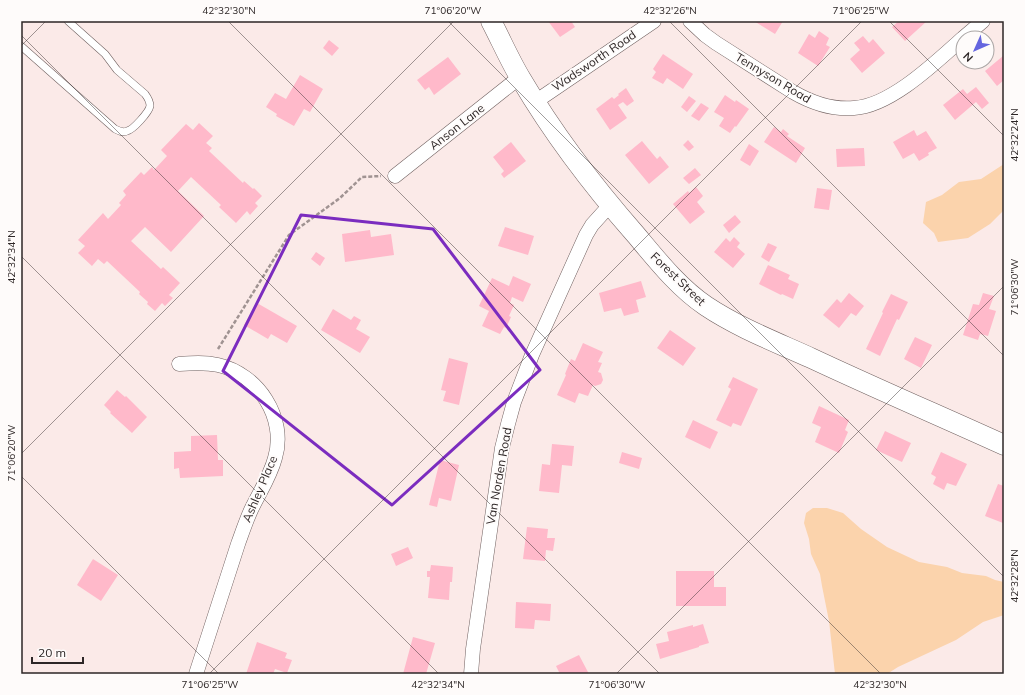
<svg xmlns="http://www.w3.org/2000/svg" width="1025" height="695" font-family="Mulish,sans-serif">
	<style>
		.green { fill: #fbd3ac }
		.building { fill: #ffb9ca }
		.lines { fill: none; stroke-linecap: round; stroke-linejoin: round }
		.lane-casing { stroke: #706160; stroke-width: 8 }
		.street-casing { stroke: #706160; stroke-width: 15 }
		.secondary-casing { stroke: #706160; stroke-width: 21 }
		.path { stroke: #a09392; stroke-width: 2.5; stroke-dasharray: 4 2; stroke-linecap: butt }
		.lane { stroke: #fff; stroke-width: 7 }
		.street { stroke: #fff; stroke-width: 14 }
		.secondary { stroke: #fff; stroke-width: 20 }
		.marked { fill: none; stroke: #7b2cbf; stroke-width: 3; stroke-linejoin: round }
		.ticks { fill: none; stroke: #2d2626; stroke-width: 1; stroke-opacity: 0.45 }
		.labels { text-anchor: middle; stroke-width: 3.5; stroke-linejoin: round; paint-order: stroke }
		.street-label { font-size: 12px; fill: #2d2626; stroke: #fefbfa }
		.neatline { fill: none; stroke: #2d2626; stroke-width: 1.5 }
		.ticks-label { font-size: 10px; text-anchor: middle; fill: #2d2626 }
	</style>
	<rect width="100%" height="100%" fill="#fbeae8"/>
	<path class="green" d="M1004 164V210L990 224 968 238 938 242 934 233 923 223 926 202 942 195 959 182 981 179Z
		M813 508H827L843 513 861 529 887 547 919 562 947 567 962 573 986 576 995 580 1004 582V615L983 622 956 640 898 667 887 674H835L829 621 822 586 820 574 811 554 809 539 804 523 806 513Z"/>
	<path class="building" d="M548 21H571L575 27 560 37Z
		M754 21H783L775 34Z
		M899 21H927L905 41 892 27Z
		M819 31 829 38 826 45 830 47 818 66 798 53 809 34 815 38Z
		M863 36 869 43 873 39 885 53 862 73 850 59 860 50 854 43Z
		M329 40 339 48 332 56 323 48Z
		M663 54 693 74 683 89 667 78 663 84 652 78 656 72 653 69Z
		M1003 56 1004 80 997 86 985 71Z
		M448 57 461 74 434 95 429 87 425 90 417 80Z
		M300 75 323 89 310 112 304 109 294 126 276 116 277 114 266 107 275 93 286 99Z
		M976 87 989 103 982 109 976 102 955 120 943 105 963 89 967 94Z
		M626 88 634 101 627 106 623 102 618 105 627 118 610 130 596 109 612 97 614 99 619 95 618 94Z
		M725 95 735 102 736 100 749 109 736 127 735 126 730 133 719 126 724 118 714 112Z
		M689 96 696 101 687 112 681 107Z
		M701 103 709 108 699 121 691 116Z
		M199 123 213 136 206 143 212 148 209 151 243 183 244 181 253 189 254 188 262 196 255 203 258 206 250 215 247 211 236 223 219 207 221 205 191 177 178 191 204 216 171 252 145 227 131 241 161 269 163 267 180 283 169 295 173 298 165 306 162 303 155 311 147 304 148 302 139 294 140 292 107 261 104 264 98 259 92 266 78 253 85 246 78 240 103 213 108 219 121 205 119 203 126 195 123 191 141 172 144 175 152 167 154 170 167 156 161 150 186 124 193 130Z
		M774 127 781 132 783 129 789 134 787 136 805 148 796 163 764 142Z
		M914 130 917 136 926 131 937 148 928 153 929 155 919 161 914 153 903 159 893 142Z
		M688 140 694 147 689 151 683 145Z
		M642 141 657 159 660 156 669 167 649 184 625 155Z
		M511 142 526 161 504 178 501 174 504 171 493 157Z
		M749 144 759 151 750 166 740 160Z
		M864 148 865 166 837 167 836 149Z
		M695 168 701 175 689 184 683 178Z
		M696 187 703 196 697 202 705 212 690 224 673 204 688 191 689 193Z
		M817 188 832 190 829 210 814 208Z
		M735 215 741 222 729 233 723 225Z
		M505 227 534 236 528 255 498 246Z
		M370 230 371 237 391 234 394 255 345 262 342 234Z
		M734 237 740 243 737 247 745 254 733 268 714 252 726 238 730 242Z
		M768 243 777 247 769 262 761 257Z
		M316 252 325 258 320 266 311 259Z
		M768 265 790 275 788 279 799 284 793 299 782 294 781 295 759 284Z
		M513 276 531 284 523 302 512 297 510 303 514 305 509 316 511 317 506 328 504 327 500 334 482 326 489 311 479 306 492 278 509 286Z
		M641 281 646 297 636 300 639 312 624 316 621 308 604 312 599 293Z
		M849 293 864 306 856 316 851 313 839 328 823 315 837 299 841 303Z
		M983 293 994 296 989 309 996 311 988 336 980 334 978 340 963 335 973 304 979 305Z
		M891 294 908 302 899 320 897 319 880 356 866 349 883 313 882 312Z
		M257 303 297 326 287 343 271 334 268 339 244 325Z
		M333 309 351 320 354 316 361 320 356 329 370 337 360 353 321 330Z
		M670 330 696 348 683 366 657 348Z
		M915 337 932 345 921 368 904 359Z
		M583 343 603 352 598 362 602 363 598 372 601 373 603 380 601 384 595 386 593 385 588 396 579 393 575 403 557 395 566 375 565 374 571 359 575 361Z
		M449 358 468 363 459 405 443 401 446 391 441 390Z
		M733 377 758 389 741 426 733 423 731 427 716 420 731 389 728 387Z
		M117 390 125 397 126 396 147 417 132 433 110 413 111 412 104 405Z
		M819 406 849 420 845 430 848 432 839 453 815 442 821 427 812 423Z
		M693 420 718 432 710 449 685 437Z
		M885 431 911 443 902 462 876 450Z
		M217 435 218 460H223V476L180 478 179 468 174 469V452L191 451V436Z
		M552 444 574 446 572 466 562 465 559 493 539 491 542 464 550 465Z
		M622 452 642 458 639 469 619 463Z
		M941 452 967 464 956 486 947 483 944 490 933 484 936 477 931 474Z
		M440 460 459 465 451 501 439 498 437 507 429 505Z
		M998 484 1004 486V520L1003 523 985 516Z
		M527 527 548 529 547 538H555L553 551 546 550 545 561 523 559Z
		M408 547 413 558 396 566 391 554Z
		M93 559 118 575 101 601 77 585Z
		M431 565 453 567 452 582H450L449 600 428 598 430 577H427V571H430Z
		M676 571H714V587H726V606H676Z
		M516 602 551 604 550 621 535 620 534 629 515 628Z
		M703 624 709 643 699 646V647L660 659 656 644 669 641 667 632 693 625V627Z
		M413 637 435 643 426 674H403Z
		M257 642 287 653 285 658 292 660 287 673 275 669 273 674H246Z
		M579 655 589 674H560L556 666Z"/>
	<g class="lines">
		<defs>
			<path id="lane" d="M21 46 115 129C119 131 123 133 127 131 133 130 149 112 150 106 150 101 148 98 145 94L117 70 105 54 68 21"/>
			<path id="street" d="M690 21 705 35 716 43 793 92C812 103 832 110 854 108 891 106 936 62 963 38
				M963 38 983 21
				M535 102 654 21
				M395 176 520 77
				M179 364C192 363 205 362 218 365 258 374 287 418 275 458 270 477 259 493 251 510 246 521 242 533 238 544L196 674
				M471 674 473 649 502 448 508 424 514 402 532 355 586 235 592 225 610 205"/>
			<path id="secondary" d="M491 21C501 40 510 61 521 79 554 135 593 186 636 235 657 260 679 288 706 306 739 328 776 342 811 358 875 388 940 416 1004 445"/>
		</defs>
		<use href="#lane" class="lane-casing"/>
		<use href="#street" class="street-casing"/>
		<use href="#secondary" class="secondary-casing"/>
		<path class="path" d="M218 349 289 235 340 198 362 177 381 176"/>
		<use href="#lane" class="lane"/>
		<use href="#street" class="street"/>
		<use href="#secondary" class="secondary"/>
	</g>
	<path class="marked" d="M301 215 433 229 540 370 392 505 223 371Z"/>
	<path class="ticks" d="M228 21 881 674M448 21 1004 577M669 21 1004 356M889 21 1004 136M21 35 660 674M21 46 46 21M21 256 439 674M21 454 454 21M21 476 219 674M209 674 862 21M616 674 1004 286"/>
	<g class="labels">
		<g class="street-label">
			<text transform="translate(594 61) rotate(-34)" y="4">Wadsworth Road</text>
			<text transform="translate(773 78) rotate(31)" y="4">Tennyson Road</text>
			<text transform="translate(457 127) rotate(-38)" y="4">Anson Lane</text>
			<text transform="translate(678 279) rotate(44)" y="4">Forest Street</text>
			<text transform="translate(499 476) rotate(-80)" y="4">Van Norden Road</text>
			<text transform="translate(260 489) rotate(-67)" y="4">Ashley Place</text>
		</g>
	</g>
	<rect width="1025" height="695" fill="none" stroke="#fefbfa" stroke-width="44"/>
	<g transform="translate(975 50) rotate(225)"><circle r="19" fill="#fefbfa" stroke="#aaa6a5"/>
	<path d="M0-3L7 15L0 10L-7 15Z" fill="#6565df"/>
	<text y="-6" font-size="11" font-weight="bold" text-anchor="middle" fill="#2d2626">N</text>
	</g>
	<path d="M32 657v6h51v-6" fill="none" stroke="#2d2626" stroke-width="2"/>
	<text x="38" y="657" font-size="12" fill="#2d2626" stroke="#fefbfa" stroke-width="3" paint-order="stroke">20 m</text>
	<rect x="22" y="22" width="981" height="651" class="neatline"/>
	<g class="ticks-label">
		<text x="229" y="14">42°32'30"N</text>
		<text x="453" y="14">71°06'20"W</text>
		<text x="670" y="14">42°32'26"N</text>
		<text x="861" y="14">71°06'25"W</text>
		<text transform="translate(1014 135) rotate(-90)" y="4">42°32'24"N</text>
		<text transform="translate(11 257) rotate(-90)" y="4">42°32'34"N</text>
		<text transform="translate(1014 287) rotate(-90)" y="4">71°06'30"W</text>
		<text transform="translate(11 453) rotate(-90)" y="4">71°06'20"W</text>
		<text transform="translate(1014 576) rotate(-90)" y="4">42°32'28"N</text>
		<text x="210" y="688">71°06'25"W</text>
		<text x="438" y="688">42°32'34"N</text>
		<text x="617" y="688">71°06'30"W</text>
		<text x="880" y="688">42°32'30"N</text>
	</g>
</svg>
